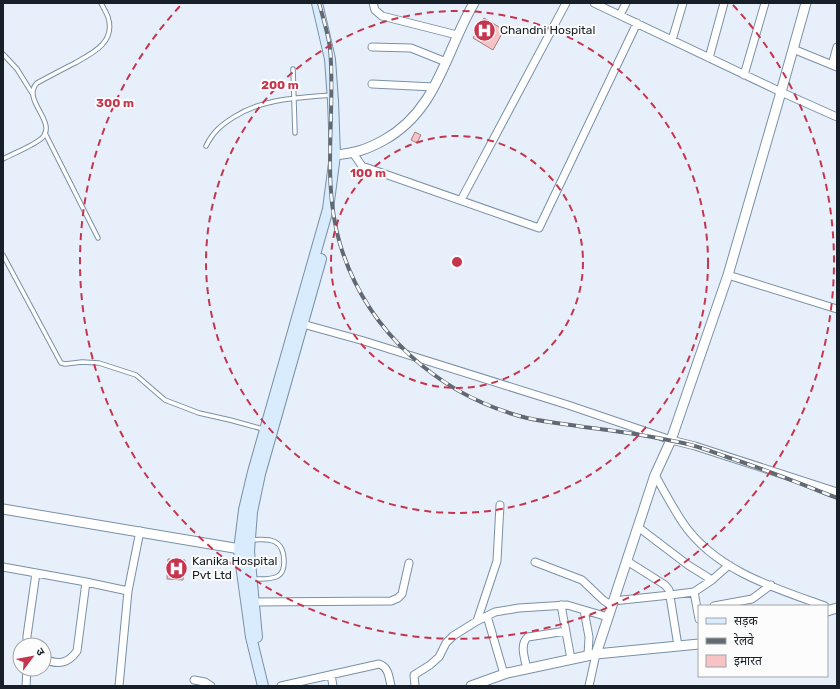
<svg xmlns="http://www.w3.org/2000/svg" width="840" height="689" font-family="Rubik,'Noto Sans Devanagari',sans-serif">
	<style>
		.building { fill: #f7c3c5; stroke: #9f7e7f }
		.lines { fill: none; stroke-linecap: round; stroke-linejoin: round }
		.service-casing { stroke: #7a90a6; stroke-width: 5.5 }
		.minor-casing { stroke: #7a90a6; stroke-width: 9 }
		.tertiary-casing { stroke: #7a90a6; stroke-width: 11 }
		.secondary-casing { stroke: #7a90a6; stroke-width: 12 }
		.service { stroke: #fff; stroke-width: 3.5 }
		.minor { stroke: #fff; stroke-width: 7 }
		.tertiary { stroke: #fff; stroke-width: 9 }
		.secondary { stroke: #d9ecfe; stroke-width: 10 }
		.rail-casing { stroke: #616a73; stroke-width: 4 }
		.rail { stroke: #fcfcfc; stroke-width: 2.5; stroke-dasharray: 8; stroke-linecap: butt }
		.ring { fill: none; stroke: #c6354e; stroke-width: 2; stroke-dasharray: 7 5 }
		.labels { text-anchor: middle; stroke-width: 4; stroke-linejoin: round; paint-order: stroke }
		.poi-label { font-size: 12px; fill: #172028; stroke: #fcfcfc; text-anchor: start }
		.centre { fill: #c6354e; stroke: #fcfcfc; stroke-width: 2 }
		.ring-label { font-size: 12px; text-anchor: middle; font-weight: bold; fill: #c6354e; stroke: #fcfcfc; stroke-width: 4; stroke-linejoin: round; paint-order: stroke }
	</style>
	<rect width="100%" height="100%" fill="#e7f0fa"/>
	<path class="building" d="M484 18 504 30 493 50 473 38Z
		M415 132 421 135 417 143 411 140Z
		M168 559 185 560 183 580 167 579Z"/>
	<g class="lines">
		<defs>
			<path id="service" d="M3 54 17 69 32 93
				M293 69 295 133
				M45 133 98 238
				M206 146C213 132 221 125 234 117 264 98 298 98 332 95
				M3 159C14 153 33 146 42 138 58 122 21 100 37 83 50 76 63 69 75 63 93 53 116 42 108 17 106 12 103 7 101 3
				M3 255 61 363 65 364 82 362 99 363 136 375 165 400 199 413 230 420 263 429
				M251 540C270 538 284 539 284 562 284 568 283 573 278 576 271 580 261 579 253 579"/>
			<path id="minor" d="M373 3 375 10 382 16 457 35
				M594 3 781 92 837 117
				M620 15 626 3
				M672 40 683 3
				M372 47 411 48 446 62
				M793 49 837 67
				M709 58 724 3
				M832 65 837 47
				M744 75 765 3
				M372 84 434 87
				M353 153 362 166 539 228 637 23
				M461 200 566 3
				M728 275 837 309
				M299 323 364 341 568 405 671 440 695 446 837 492
				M655 475C664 491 673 508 683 523 715 570 774 588 825 606
				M638 527 688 565 712 580
				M627 561 665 585 669 590 678 646
				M535 562 582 580 603 600 612 606
				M3 567 86 582 128 591
				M694 592 699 619
				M613 601 670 595 694 592 712 580 729 565
				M249 602 391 601 398 598 402 594 409 563
				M561 605 571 659
				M714 606 752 599 771 585
				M584 610 589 637 588 655
				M487 616 504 674
				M477 621 497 561 500 505
				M27 645V636L36 573
				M44 659C58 665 68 664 77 651L86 582
				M527 669C525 659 519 644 528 637L566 631
				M331 675 333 686
				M194 680 205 682 211 686
				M26 686 27 669
				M119 686 128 591 140 531
				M281 686 379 664C389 667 389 678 391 686
				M415 686 414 675 430 665 439 657 446 643 453 636 477 621 495 612 519 608 567 605 608 617
				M589 686 596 654"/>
			<path id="tertiary" d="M335 155C355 153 366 150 384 140 438 110 445 52 474 3
				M3 509 246 550
				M827 611 837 608
				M596 654 655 475 671 440 728 275 781 92 806 3
				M471 686 507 673 596 654 699 644"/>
			<path id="secondary" d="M257 637 249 551 252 512 260 474 321 259
				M263 686 251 637 239 550 244 510 253 472 328 209 335 155 333 101 330 59 317 3"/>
		</defs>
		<use href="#service" class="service-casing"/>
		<use href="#minor" class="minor-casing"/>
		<use href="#tertiary" class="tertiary-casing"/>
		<use href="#secondary" class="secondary-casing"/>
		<use href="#service" class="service"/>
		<use href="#minor" class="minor"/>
		<use href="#tertiary" class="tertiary"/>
		<use href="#secondary" class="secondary"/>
		<defs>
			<path id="rail" d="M319 3C323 18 328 33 330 48 336 113 321 180 340 244 366 331 439 396 527 418 545 422 565 424 584 427 618 431 651 436 683 443 698 446 713 452 727 457 764 469 801 484 837 498"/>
		</defs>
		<use href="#rail" class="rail-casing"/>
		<use href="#rail" class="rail"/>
	</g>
	<g class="ring">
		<circle cx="457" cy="262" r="126"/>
		<circle cx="457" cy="262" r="251"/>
		<path d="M733 5A377 377 0 1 1 181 5"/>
	</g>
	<defs>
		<symbol id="hospital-disc" viewBox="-11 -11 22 22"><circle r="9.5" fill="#c6354e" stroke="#fcfcfc"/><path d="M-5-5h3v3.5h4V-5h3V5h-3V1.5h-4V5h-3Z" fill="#fff"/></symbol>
	</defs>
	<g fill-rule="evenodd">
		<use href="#hospital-disc" x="472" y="18" width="25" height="25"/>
		<use href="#hospital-disc" x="164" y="556" width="25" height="25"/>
	</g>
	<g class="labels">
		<g class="poi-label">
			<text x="500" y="34">Chandni Hospital</text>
			<text x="192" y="565">Kanika Hospital<tspan x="192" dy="14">Pvt Ltd</tspan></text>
		</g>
	</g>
	<circle cx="457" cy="262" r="6" class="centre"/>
	<g class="ring-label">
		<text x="280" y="89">200 m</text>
		<text x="115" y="107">300 m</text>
		<text x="368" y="177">100 m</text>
	</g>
	<rect width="840" height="689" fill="none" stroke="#172028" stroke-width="8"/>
	<rect x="698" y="605" width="130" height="72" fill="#fcfcfc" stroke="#a0a4a7"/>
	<rect x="706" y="618" width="20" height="6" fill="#d9ecfe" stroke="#a0a4a7"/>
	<text x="734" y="625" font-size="12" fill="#172028">सड़क</text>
	<rect x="706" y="638" width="20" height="6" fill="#616a73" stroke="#a0a4a7"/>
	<text x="734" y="645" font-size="12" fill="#172028">रेलवे</text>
	<rect x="706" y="655" width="20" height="12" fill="#f7c3c5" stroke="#a0a4a7"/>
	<text x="734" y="665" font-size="12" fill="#172028">इमारत</text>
	<g transform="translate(32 657) rotate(58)"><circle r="19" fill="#fcfcfc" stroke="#a0a4a7"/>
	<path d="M0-3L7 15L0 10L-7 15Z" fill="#c6354e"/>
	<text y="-6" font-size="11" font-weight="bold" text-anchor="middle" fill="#172028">उ</text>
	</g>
</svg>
